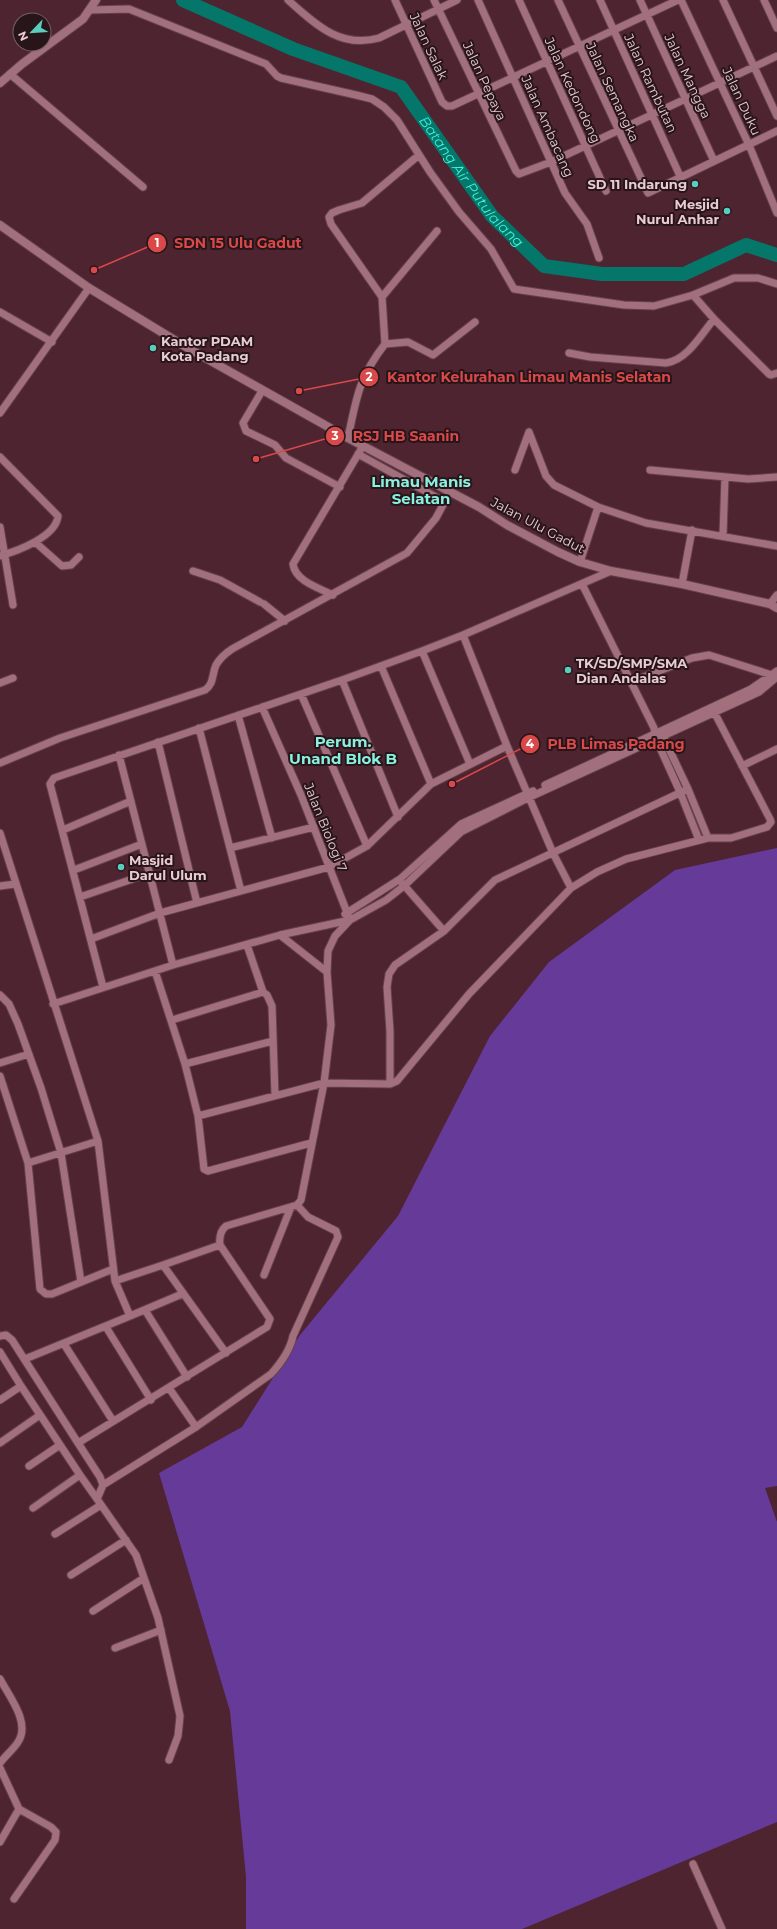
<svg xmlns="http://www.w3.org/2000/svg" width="777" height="1929" font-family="Montserrat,sans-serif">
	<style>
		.green { fill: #663a99 }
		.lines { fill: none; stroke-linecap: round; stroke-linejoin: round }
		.river { stroke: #05776a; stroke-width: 14 }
		.minor-casing { stroke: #65414d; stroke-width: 9 }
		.tertiary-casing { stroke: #65414d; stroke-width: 10 }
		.minor { stroke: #a2707d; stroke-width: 7 }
		.tertiary { stroke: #a2707d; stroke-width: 8 }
		.poi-dot { fill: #5acebd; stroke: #28151a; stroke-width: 1.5 }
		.labels { text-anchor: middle; stroke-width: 4; stroke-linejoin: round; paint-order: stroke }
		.street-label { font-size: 13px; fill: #e8ccd2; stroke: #28151a }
		.poi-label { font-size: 13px; font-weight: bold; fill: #e8ccd2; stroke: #28151a; text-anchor: start }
		.water-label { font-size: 14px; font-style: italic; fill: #3bf2db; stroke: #28151a }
		.quarter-label { font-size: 15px; font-weight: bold; fill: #8af1e0; stroke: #28151a }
		.leader { fill: none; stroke: #da494a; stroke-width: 1.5 }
		.callout-dot { fill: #da494a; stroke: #28151a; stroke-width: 1.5 }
		.mark-label { font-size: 12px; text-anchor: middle; font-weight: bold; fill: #fff }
		.callout-label { font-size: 14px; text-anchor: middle; font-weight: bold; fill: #da494a; stroke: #28151a; stroke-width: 4; stroke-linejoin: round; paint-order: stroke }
	</style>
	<rect width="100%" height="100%" fill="#4e2431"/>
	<path class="green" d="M777 848V1486L765 1488 777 1522V1822L522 1929H246V1877L230 1711 159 1473 242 1427 300 1335 398 1216 490 1036 549 962 675 870Z"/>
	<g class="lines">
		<path class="river" id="s1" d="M183 0 293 49 401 87 492 216 544 266 602 274H684L746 245 777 255"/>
		<defs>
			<path id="minor" d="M288 0C315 24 340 49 379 38L457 0
				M395 0 442 102 447 106H452L678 0
				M434 0 516 171 519 174 551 162 777 56
				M478 0 565 193 587 224 599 258
				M519 0 606 191
				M558 0 648 193 777 131
				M600 0 680 176
				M640 0 714 161
				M681 0 749 145 777 213
				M723 0 777 116
				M764 0 777 28
				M89 10 129 9 266 64 277 76 281 78 356 95 372 99 384 107 397 120 430 172 459 212 491 249 514 289 624 305 654 306 693 295 734 278H758L777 284
				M10 74 143 187
				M693 295 714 319 769 374 771 375 777 373
				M382 297 437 231
				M0 312 52 342
				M385 344 382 297 331 224 329 217 332 213 339 210 362 203 419 155
				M569 353 590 357 666 363C687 360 701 335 714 319
				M262 391 243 423 246 431 275 445 286 458 340 487
				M0 413 89 288
				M529 432 546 476 554 485 598 507 646 523 777 546
				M348 438C356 399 359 377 385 344L408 342 433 355 475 322
				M358 454 445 502
				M0 457 58 516C56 537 17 551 0 556
				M515 470 529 432
				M650 470 748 479 777 477
				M0 527 13 605
				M723 536 725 477
				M35 542 62 566 71 565 79 557
				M580 562 598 507
				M193 571 220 580 260 602
				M582 584 631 682
				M682 584 692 530
				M333 595C319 588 295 581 293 564L363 446
				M264 604 285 621
				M770 604 777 595
				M463 635 507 746 553 853 571 888
				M422 651 470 764
				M381 666 431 784
				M342 680 398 817
				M0 683 13 678
				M301 694 367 846
				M238 715 272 838
				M199 728 241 891
				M661 732 688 789 708 838
				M158 742 197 903
				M119 755 173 965
				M0 763 60 738 205 690C214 684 212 674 216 665 220 658 226 653 232 649L407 553 436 518 450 492
				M742 766 777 749
				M545 785 751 689 777 671
				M63 830 131 801
				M0 833 98 1141 115 1281
				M699 840 680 792 656 739 654 728 631 682 692 658 709 655 775 676
				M230 848 314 827
				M74 870 142 844
				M402 883 444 931
				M0 886 15 884
				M80 897 150 873
				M345 914 400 879 461 824 533 791
				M280 935 327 972
				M91 939 160 913 329 867 367 846 431 784 507 746
				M247 945 263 992
				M155 971 185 1064 198 1116 204 1169 208 1171 311 1143
				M103 987 50 784 54 778 342 680 422 651 463 635 611 571
				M0 995 9 1004 18 1024 41 1088 61 1153 81 1282
				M53 1004 173 965 280 935 350 920 386 900 404 886 461 832 530 797 759 692 777 677
				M172 1020 263 992 267 995 272 1006 275 1095
				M0 1063 29 1054
				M185 1064 273 1041
				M0 1076 28 1163 40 1289 46 1294H52L113 1269
				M390 1084V1031L387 987 389 974 395 965 444 931 495 880 688 789
				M198 1116 324 1083 390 1084 397 1081 469 994 571 888 597 872 626 859 708 838H731L767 827 771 822 770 819 712 708
				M28 1163 98 1141
				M163 1265 220 1245
				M264 1275 291 1207
				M145 1310 187 1377
				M130 1316 182 1294
				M106 1327 151 1400
				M0 1336 6 1335 12 1340 78 1443 267 1327 270 1319 268 1316 220 1245C219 1237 220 1231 226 1226L297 1205 301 1200 324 1083 331 1025 327 972 328 951 335 936 350 920 301 795 262 707
				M64 1344 113 1421
				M0 1352 21 1386
				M25 1359 130 1316 115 1281 163 1265 226 1353
				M169 1388 196 1427
				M0 1400 21 1386 80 1475 97 1499
				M0 1443 40 1415
				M78 1443 100 1477 103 1485 97 1499 136 1555 158 1618 180 1716 178 1736 169 1760
				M29 1466 60 1445
				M103 1485 196 1427 271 1374C281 1363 290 1351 293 1336L338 1237 336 1231 308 1217 297 1205
				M33 1508 80 1475
				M55 1534 101 1505
				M71 1575 126 1540
				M93 1611 144 1578
				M115 1648 161 1630
				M0 1679C9 1696 31 1723 18 1742 13 1750 5 1756 0 1763
				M0 1768 19 1809 0 1842
				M693 1864 722 1929
				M14 1899 55 1840 56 1832 51 1827 19 1809"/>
			<path id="tertiary" d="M0 83 22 64 83 19 96 0
				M0 225 89 288 186 347 348 438 479 507 507 525 558 552 580 562 611 571 682 584 770 604 777 608"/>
		</defs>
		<use href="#minor" class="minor-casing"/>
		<use href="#tertiary" class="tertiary-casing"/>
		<use href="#minor" class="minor"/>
		<use href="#tertiary" class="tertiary"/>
	</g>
	<g class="poi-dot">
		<circle cx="695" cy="184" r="4"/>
		<circle cx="727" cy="211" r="4"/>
		<circle cx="153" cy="348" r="4"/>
		<circle cx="568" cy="670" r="4"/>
		<circle cx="121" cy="867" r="4"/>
	</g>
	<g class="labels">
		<g class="street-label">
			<text transform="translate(429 46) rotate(65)" y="5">Jalan Salak</text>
			<text transform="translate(688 76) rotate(65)" y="5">Jalan Mangga</text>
			<text transform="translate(485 81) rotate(65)" y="5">Jalan Pepaya</text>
			<text transform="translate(651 83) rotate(65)" y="5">Jalan Rambutan</text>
			<text transform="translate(573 90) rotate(65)" y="5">Jalan Kedondong</text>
			<text transform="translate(613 92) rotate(65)" y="5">Jalan Semangka</text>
			<text transform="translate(742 101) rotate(65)" y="5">Jalan Duku</text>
			<text transform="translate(548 126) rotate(66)" y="5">Jalan Ambacang</text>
			<text transform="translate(538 525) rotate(28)" y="5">Jalan Ulu Gadut</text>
			<text transform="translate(326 827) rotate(68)" y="5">Jalan Biologi 7</text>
		</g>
		<g class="poi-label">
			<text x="687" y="189" text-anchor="end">SD 11 Indarung</text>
			<text x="719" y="209" text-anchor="end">Mesjid<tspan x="719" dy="15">Nurul Anhar</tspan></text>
			<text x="161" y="346">Kantor PDAM<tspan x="161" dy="15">Kota Padang</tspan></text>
			<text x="576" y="668">TK/SD/SMP/SMA<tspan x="576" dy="15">Dian Andalas</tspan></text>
			<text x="129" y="865">Masjid<tspan x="129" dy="15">Darul Ulum</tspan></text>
		</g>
		<g class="water-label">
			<text dy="5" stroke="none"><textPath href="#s1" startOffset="353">Batang Air Putulalang</textPath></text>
		</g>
		<g class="quarter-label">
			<text x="421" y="487">Limau Manis<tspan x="421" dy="17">Selatan</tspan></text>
			<text x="343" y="747">Perum.<tspan x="343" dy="17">Unand Blok B</tspan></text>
		</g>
	</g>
	<path class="leader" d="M94 270L157 243M299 391L369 377M256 459L335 436M452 784L530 744"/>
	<g class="callout-dot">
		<circle cx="94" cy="270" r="4"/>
		<circle cx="299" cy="391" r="4"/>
		<circle cx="256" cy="459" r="4"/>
		<circle cx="452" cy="784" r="4"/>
		<circle cx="157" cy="243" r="10"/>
		<circle cx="369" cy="377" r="10"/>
		<circle cx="335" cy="436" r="10"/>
		<circle cx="530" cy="744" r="10"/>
	</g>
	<g class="mark-label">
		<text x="157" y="247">1</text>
		<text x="369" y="381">2</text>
		<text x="335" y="440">3</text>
		<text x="530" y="748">4</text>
	</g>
	<g class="callout-label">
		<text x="238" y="248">SDN 15 Ulu Gadut</text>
		<text x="529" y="382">Kantor Kelurahan Limau Manis Selatan</text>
		<text x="406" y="441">RSJ HB Saanin</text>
		<text x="616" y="749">PLB Limas Padang</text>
	</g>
	<g transform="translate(32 32) rotate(245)"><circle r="19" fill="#28151a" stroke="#755e64"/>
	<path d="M0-3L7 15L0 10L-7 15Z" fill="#5acebd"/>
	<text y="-6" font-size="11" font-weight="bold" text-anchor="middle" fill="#e8ccd2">N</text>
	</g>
</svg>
